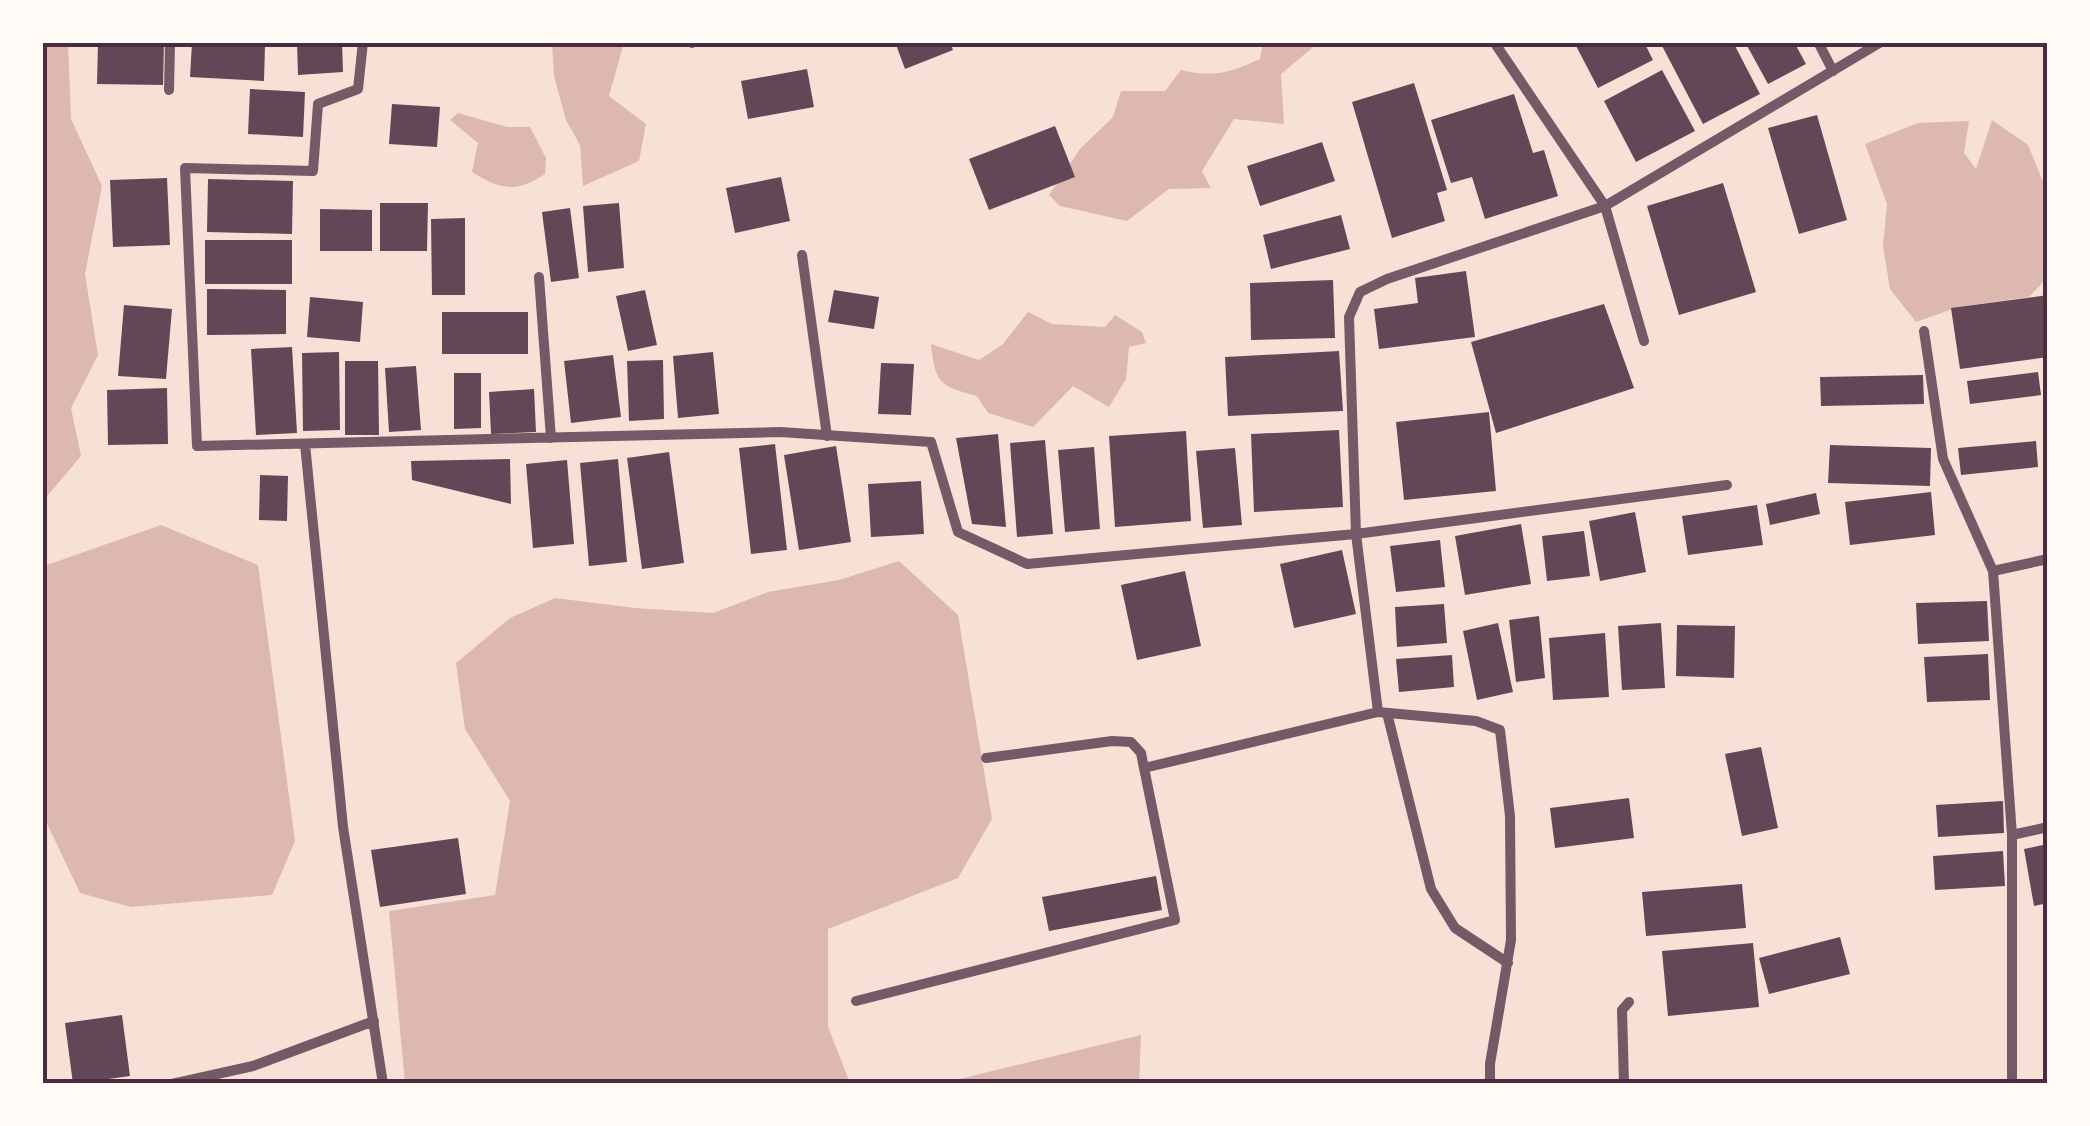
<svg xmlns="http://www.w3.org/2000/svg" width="2090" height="1126" font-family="Manrope,sans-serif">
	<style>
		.water { fill: #dcb8b0 }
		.building { fill: #644757 }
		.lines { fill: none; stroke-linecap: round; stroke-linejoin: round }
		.minor { stroke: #755966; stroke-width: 10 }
		.neatline { fill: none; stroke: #4a2c40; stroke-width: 4 }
	</style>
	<rect width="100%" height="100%" fill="#f7e1d7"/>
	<path class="water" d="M43 42 68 43 71 119 102 186 85 274 98 355 71 408 81 456 43 501Z
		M552 43H624L609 96 646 124 639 161 583 186 580 145 566 120 554 76Z
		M1263 43H1318L1281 74 1284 124 1234 119 1202 171 1211 188 1169 189 1127 221 1060 206 1049 195 1080 149 1113 117 1121 91H1165L1181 70C1214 78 1229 73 1260 59Z
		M458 113 507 127H530L546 158 545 174C517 193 500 190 472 172L478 143 450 120Z
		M1992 120 2028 145 2047 191V278L2029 297 1958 307 1916 322 1890 289 1883 246 1887 204 1865 144 1918 123 1969 121 1964 153 1976 169Z
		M1028 312 1052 324 1105 327 1115 315 1142 332 1146 343 1129 347 1126 379 1109 407 1073 386 1033 427 988 413 977 396C940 386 935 384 931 344L979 360 1003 344Z
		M161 525 258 565 295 841 272 895 131 907 80 893 43 815 44 566Z
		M899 561 958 615 992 819 958 878 828 929V1027L850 1083H405L389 911 495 895 510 801 465 729 456 663 510 618 555 598 635 608 713 613 768 592 839 580Z
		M1141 1035 1139 1083H943Z"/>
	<path class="building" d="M98 42H164L163 85 97 84Z
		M297 42H342L343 72 298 75Z
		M895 42H950L953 50 905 69Z
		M1574 42H1644L1653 60 1598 88Z
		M1660 42H1733L1760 94 1703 124Z
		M1745 42H1794L1806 64 1768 84Z
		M192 43 265 46 264 81 190 77Z
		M807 69 814 107 748 119 741 81Z
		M1662 70 1695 131 1636 162 1604 101Z
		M1414 83 1447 190 1437 193 1445 221 1392 238 1352 102Z
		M250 89 305 92 303 137 248 134Z
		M1514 94 1533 153 1544 150 1558 196 1485 219 1472 177 1451 183 1431 120Z
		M392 104 440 107 437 147 389 144Z
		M1817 115 1847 220 1799 234 1768 128Z
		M1055 126 1075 177 989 210 969 159Z
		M1322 142 1335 181 1260 206 1247 166Z
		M781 177 790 221 735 233 726 188Z
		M167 178 170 245 113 247 110 180Z
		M208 179 293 181 292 234 207 232Z
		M1723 183 1756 292 1679 315 1647 206Z
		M380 203H428L427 251H380Z
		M619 203 624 268 588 272 583 206Z
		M570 208 579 278 551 282 542 212Z
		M320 209 372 210V251H320Z
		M1341 215 1350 249 1271 269 1263 235Z
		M465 218V295H432L431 219Z
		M205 240H292V284H205Z
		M1466 271 1475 337 1379 349 1374 309 1418 303 1415 278Z
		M1333 280 1335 338 1251 340 1250 283Z
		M207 289 286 290V334L207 335Z
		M645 290 657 345 628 351 616 296Z
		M834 290 879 297 874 329 828 322Z
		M2048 295V357L1960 369 1951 308Z
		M310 297 363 302 360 342 307 337Z
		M1604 304 1634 388 1496 433 1471 342Z
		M124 305 172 309 166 379 118 376Z
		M442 312H528V354H442Z
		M292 347 297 433 256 435 251 349Z
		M1339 351 1343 411 1228 416 1225 357Z
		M339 352 340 430 303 431 302 353Z
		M713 352 719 414 678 418 673 356Z
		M613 355 621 417 571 423 564 361Z
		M663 360 664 419 629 421 627 361Z
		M345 361H378L379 435H345Z
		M881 363 914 364 911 415 878 414Z
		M416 366 421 430 389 432 385 368Z
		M2038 372 2041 395 1970 404 1967 381Z
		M454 373H481V428L454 429Z
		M1923 375 1924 404 1821 406 1820 377Z
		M167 388 168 444 108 445 107 390Z
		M534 389 536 432 491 434 489 392Z
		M1489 412 1496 491 1404 500 1396 422Z
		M1339 430 1343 507 1254 512 1251 434Z
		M1186 431 1191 521 1115 527 1109 436Z
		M998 434 1006 527 972 524 956 438Z
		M1045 440 1053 534 1017 537 1010 443Z
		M2036 441 2038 467 1961 475 1958 448Z
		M775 444 787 550 751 554 739 448Z
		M1830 445 1931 448 1930 486 1828 483Z
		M836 446 851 542 799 550 784 455Z
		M1094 447 1100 529 1065 532 1058 450Z
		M1235 448 1242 525 1203 528 1196 451Z
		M669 452 684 563 642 569 627 458Z
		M510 459 511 504 412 480 411 461Z
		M618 459 627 562 589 566 580 463Z
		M567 460 574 544 533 548 526 464Z
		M260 475 288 476 287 521 259 520Z
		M921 481 924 534 871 537 868 484Z
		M1931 492 1935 535 1850 545 1845 502Z
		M1816 493 1820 514 1770 525 1766 504Z
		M1757 505 1763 545 1688 555 1682 516Z
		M1635 512 1646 572 1600 581 1589 521Z
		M1521 524 1531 584 1465 595 1455 536Z
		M1584 531 1590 576 1547 581 1542 536Z
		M1440 540 1445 587 1396 592 1390 546Z
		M1342 550 1356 614 1294 628 1280 564Z
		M1185 571 1201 646 1137 660 1121 585Z
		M1987 601 1989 641 1918 644 1916 603Z
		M1444 604 1447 643 1397 647 1395 607Z
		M1539 616 1545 678 1516 682 1509 620Z
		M1498 623 1513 692 1477 700 1463 631Z
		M1661 623 1665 688 1622 690 1618 626Z
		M1677 625 1735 626 1734 678 1676 676Z
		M1605 633 1609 697 1553 700 1549 638Z
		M1988 654 1990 700 1927 702 1924 657Z
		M1452 655 1454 687 1399 692 1396 659Z
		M1761 747 1778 828 1742 836 1725 754Z
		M1629 798 1634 838 1555 848 1550 808Z
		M2003 801 2004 833 1938 837 1936 805Z
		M458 838 466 894 380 907 371 850Z
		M2048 844V903L2034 906 2024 849Z
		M2003 851 2005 886 1935 890 1933 856Z
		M1156 876 1162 910 1049 931 1042 897Z
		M1742 884 1746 928 1646 936 1642 892Z
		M1840 937 1850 974 1769 994 1759 958Z
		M1753 943 1759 1007 1668 1016 1662 951Z
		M122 1015 130 1076 73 1084 65 1023Z"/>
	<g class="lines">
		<path class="minor" d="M363 42 358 89 318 104 313 171 185 168 197 446 780 432 931 442 958 532 1027 564 1356 534 1727 485
			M692 42V43
			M1494 42 1605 206 1881 42
			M1818 42 1833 71
			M169 90 170 42
			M802 255 827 436
			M539 277 551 438
			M1924 331 1943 459 1993 571
			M305 444 343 827 383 1084
			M1378 712 1476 721 1500 730 1510 816 1511 940 1490 1064V1084
			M1387 713 1431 889 1455 928 1508 963
			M986 758 1112 741 1131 742 1141 753 1144 768
			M2012 835 2048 827
			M856 1001 1175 920 1144 768 1378 712 1356 534 1349 317 1360 292 1387 279 1605 206 1644 341
			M172 1084 253 1066 374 1021
			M1624 1084 1622 1010 1629 1002
			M2012 1084V835L1993 571 2048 559"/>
	</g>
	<rect width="2090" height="1126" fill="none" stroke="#fffaf5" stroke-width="90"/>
	<rect x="45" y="45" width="2000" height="1036" class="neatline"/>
</svg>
